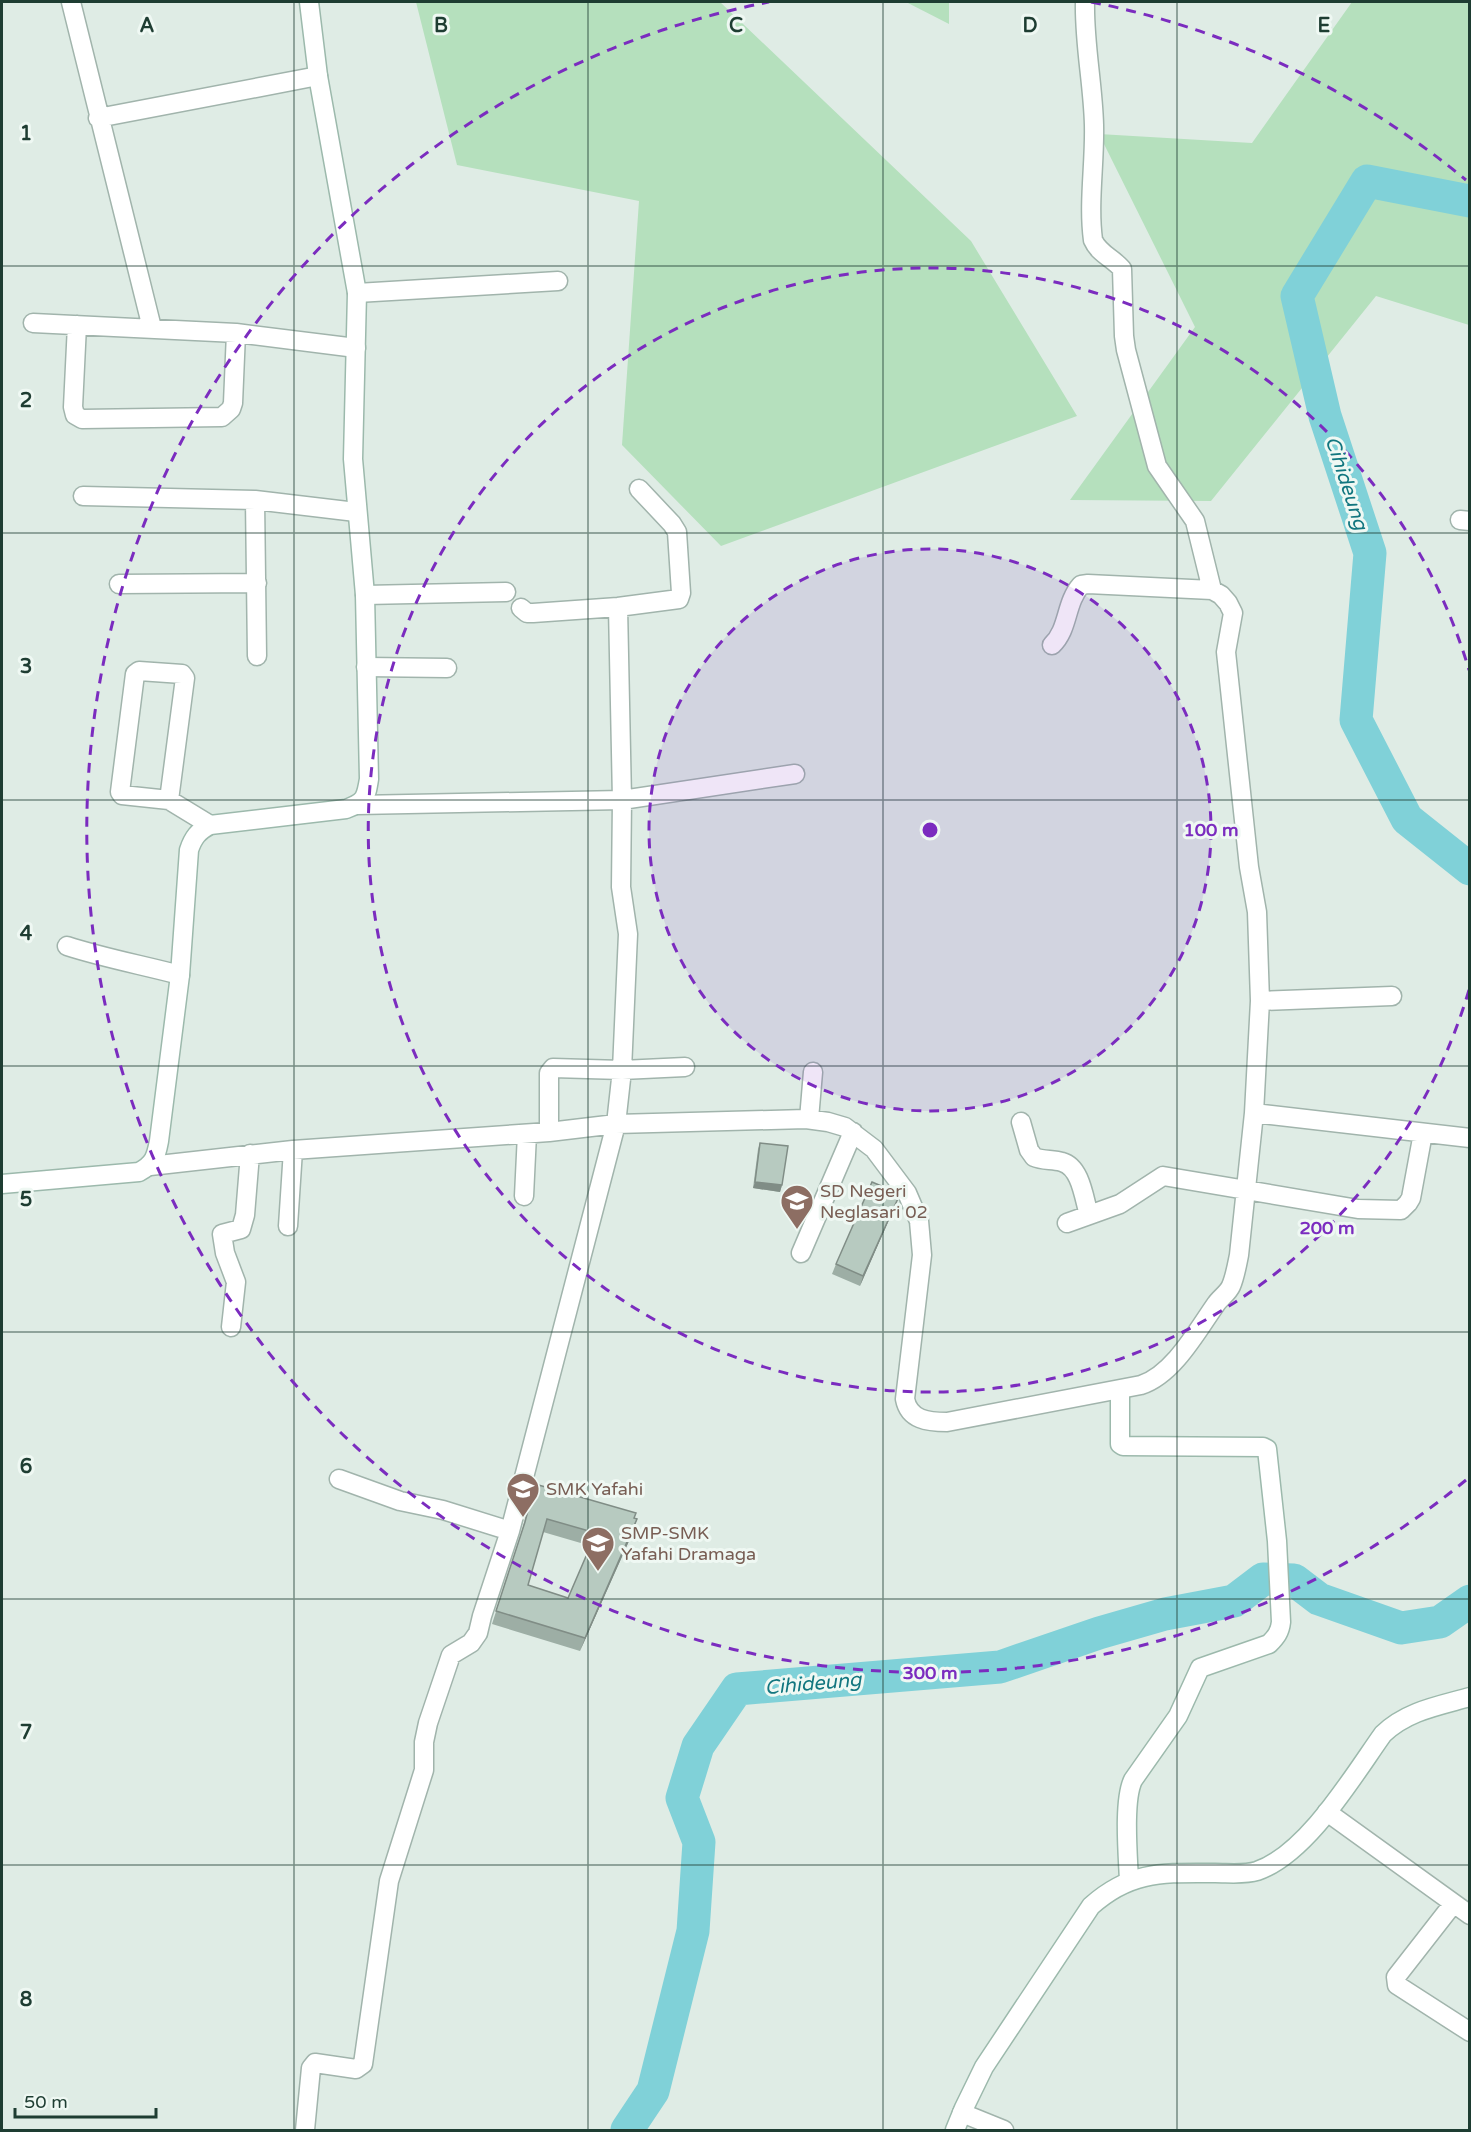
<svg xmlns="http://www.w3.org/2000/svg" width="1471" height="2132" font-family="'Varela Round',sans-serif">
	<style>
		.green { fill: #b5e0bd }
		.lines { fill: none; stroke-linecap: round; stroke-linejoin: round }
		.river { stroke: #80d1d8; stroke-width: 33 }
		.street-casing { stroke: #a1b4ac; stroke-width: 21 }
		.secondary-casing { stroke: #9cb9ac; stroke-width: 21 }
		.street { stroke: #fff; stroke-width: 18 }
		.secondary { stroke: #fff; stroke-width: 18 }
		.wall { fill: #9daea5; fill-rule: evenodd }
		.shaded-wall { fill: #808d86 }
		.building { fill: #b7cac0; stroke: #808d86; stroke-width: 1.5; fill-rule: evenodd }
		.grid { fill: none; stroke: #1e3d32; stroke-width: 1.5; stroke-opacity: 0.55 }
		.ring { fill: none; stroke: #7b2cbf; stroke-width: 3; stroke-dasharray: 10 8 }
		.labels { text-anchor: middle; stroke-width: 6; stroke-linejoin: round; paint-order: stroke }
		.education-label { font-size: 18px; fill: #785e54; stroke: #eff8f3; text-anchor: start }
		.water-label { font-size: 20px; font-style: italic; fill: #12767f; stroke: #eff8f3 }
		.grid-label { font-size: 20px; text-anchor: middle; font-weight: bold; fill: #1e3d32; stroke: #eff8f3; stroke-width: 6; stroke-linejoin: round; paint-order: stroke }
		.centre { fill: #7b2cbf; stroke: #eff8f3; stroke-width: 3 }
		.ring-label { font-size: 18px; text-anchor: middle; font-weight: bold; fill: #7b2cbf; stroke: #eff8f3; stroke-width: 6; stroke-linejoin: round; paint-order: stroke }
	</style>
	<rect width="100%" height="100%" fill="#dfece5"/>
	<path class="green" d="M416 2H720L971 241 1077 416 721 546 622 445 639 201 457 165Z
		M906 2H949V24Z
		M1352 2H1469V325L1376 296 1211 501 1070 500 1195 327 1099 134 1252 143Z"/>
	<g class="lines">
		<path class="river" d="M1470 201 1367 181 1297 296 1325 416 1370 553 1356 720 1407 819 1470 869
			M627 2130 653 2091 693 1931 699 1842 682 1798 698 1746 737 1689 1000 1667 1099 1633 1165 1614 1234 1601 1263 1579 1294 1580 1319 1599 1401 1628 1440 1622 1470 1601"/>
		<defs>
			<path id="street" d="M71 2 152 328
				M98 118 318 76
				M357 293 558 281
				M33 323 236 333 356 348
				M77 325 73 407 75 415 82 419 222 417 231 409 233 403 236 333
				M83 496 255 500 356 512
				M255 500 257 656
				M1460 520 1470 521
				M119 584 257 583
				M365 595 506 592
				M521 608 527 613H533L618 607 679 599 681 593 677 532 672 524 639 489
				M1052 645C1069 629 1065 603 1081 585L1088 584 1212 590
				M366 667 447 668
				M169 800 185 678 182 674 139 671 135 674 120 792 122 795 169 800 210 825
				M357 805 622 800 795 774
				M67 946C104 958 142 965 180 975
				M1260 1001 1392 996
				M1254 1113 1470 1138
				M809 1119 813 1072
				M1021 1122 1029 1150 1034 1157C1043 1161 1053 1159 1062 1162 1081 1167 1084 1199 1089 1215
				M549 1132V1073L553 1068 622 1070 685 1067
				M150 1166 293 1150 549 1132 616 1124 806 1119 828 1122 845 1127 874 1149 907 1193 919 1221 922 1255 905 1399C909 1420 928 1422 947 1422L1141 1385C1173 1375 1197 1331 1216 1304 1220 1298 1228 1293 1231 1286 1235 1277 1237 1265 1239 1255L1254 1113 1260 1001 1257 912 1249 867 1226 652 1233 613 1228 603 1221 595 1212 590 1195 521 1157 466 1126 350 1124 336 1122 269C1113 258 1099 254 1093 240 1088 203 1095 163 1094 125 1093 84 1084 43 1085 2
				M524 1196 527 1134
				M1067 1223 1120 1204 1163 1176 1358 1209 1401 1210 1408 1203 1411 1198 1423 1133
				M288 1226 293 1150
				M801 1253 853 1132
				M231 1327 236 1282 225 1253 222 1234 241 1229 245 1215 250 1154
				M339 1479 400 1501 443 1510 510 1531
				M1327 1812 1470 1915
				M1453 1904 1396 1977 1397 1985 1470 2032
				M962 2113 1004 2130
				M305 2130 311 2068 315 2063 356 2069 363 2064 389 1881 424 1770V1742L428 1723 451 1655 471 1643 478 1633 482 1616 510 1531 616 1124 622 1070 628 934 621 887 622 800 618 607"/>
			<path id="secondary" d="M2 1184 139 1172C154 1164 156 1157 159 1141L180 975 189 850C193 838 198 831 210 825L346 809C365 802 366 798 369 779L365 595 353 459 357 293 318 76 309 2
				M1120 1390V1444L1123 1446 1263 1447 1267 1449 1277 1541 1281 1622C1280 1632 1276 1637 1269 1644L1200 1668 1178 1716 1133 1780C1123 1801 1128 1856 1129 1881
				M955 2130 964 2108 984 2067 1091 1906C1131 1870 1165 1873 1215 1873 1229 1873 1244 1875 1257 1871 1307 1854 1353 1776 1383 1734 1407 1711 1438 1706 1470 1697"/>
		</defs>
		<use href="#street" class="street-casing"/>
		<use href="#secondary" class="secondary-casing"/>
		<use href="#street" class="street"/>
		<use href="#secondary" class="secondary"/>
	</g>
	<path class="wall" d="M760 1143 782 1185 780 1192 753 1188 758 1149Z
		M900 1194 860 1286 832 1274 836 1264Z
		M535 1484 634 1518 633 1532 580 1651 492 1624 521 1534 531 1496ZM543 1532 591 1546 568 1598 528 1585Z"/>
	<path class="shaded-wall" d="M755 1182 782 1185 780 1192 753 1188Z
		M900 1194 896 1204 860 1286 863 1276Z
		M637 1519 633 1532 580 1651 585 1638Z"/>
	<path class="building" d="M760 1143 788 1146 782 1185 755 1182Z
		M872 1182 900 1194 863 1276 836 1264Z
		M535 1484 636 1513 634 1518 637 1519 585 1638 496 1611 525 1522ZM547 1519 596 1533 568 1598 528 1585Z"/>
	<path class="grid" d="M294 2V2130M588 2V2130M883 2V2130M1177 2V2130M2 266H1470M2 533H1470M2 800H1470M2 1066H1470M2 1332H1470M2 1599H1470M2 1865H1470"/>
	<circle cx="930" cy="830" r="281" fill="#7b2cbf" fill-opacity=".12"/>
	<g class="ring">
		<circle cx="930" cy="830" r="281"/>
		<path d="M1469 990A562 562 0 1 1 1469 670"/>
		<path d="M1466 1480A843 843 0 1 1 769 2M1091 2A843 843 0 0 1 1466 180"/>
	</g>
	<defs>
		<symbol id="school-pin" viewBox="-11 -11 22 30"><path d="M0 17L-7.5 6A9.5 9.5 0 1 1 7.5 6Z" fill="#8d6e63" stroke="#eff8f3"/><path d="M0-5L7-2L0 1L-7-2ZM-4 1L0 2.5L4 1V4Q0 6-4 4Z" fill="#fff"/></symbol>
	</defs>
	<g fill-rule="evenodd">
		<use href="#school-pin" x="778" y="1182" width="38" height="52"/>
		<use href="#school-pin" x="504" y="1470" width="38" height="52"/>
		<use href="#school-pin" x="579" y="1524" width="38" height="52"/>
	</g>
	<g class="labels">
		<g class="education-label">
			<text x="820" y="1197">SD Negeri<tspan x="820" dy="21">Neglasari 02</tspan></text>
			<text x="546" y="1495">SMK Yafahi</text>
			<text x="621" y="1539">SMP-SMK<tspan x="621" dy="21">Yafahi Dramaga</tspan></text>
		</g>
		<g class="water-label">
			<text transform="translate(1347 483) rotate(72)" y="7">Cihideung</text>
			<text transform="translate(813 1683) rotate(-5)" y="7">Cihideung</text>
		</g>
	</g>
	<g class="grid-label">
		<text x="147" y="32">A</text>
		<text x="441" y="32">B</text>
		<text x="736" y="32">C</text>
		<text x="1030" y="32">D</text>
		<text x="1324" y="32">E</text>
		<text x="26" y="140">1</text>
		<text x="26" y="407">2</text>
		<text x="26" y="673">3</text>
		<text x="26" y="940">4</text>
		<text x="26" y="1206">5</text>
		<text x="26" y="1473">6</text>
		<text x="26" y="1739">7</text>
		<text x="26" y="2006">8</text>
	</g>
	<circle cx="930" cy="830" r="9" class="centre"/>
	<g class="ring-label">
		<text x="1211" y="836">100 m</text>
		<text x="1327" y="1234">200 m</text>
		<text x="930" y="1679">300 m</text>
	</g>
	<rect width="1471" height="2132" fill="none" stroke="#1e3d32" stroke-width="6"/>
	<path d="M15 2108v9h141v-9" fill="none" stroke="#1e3d32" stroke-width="3"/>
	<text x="24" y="2108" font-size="18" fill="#1e3d32" stroke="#eff8f3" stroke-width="4.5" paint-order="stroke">50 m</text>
</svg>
